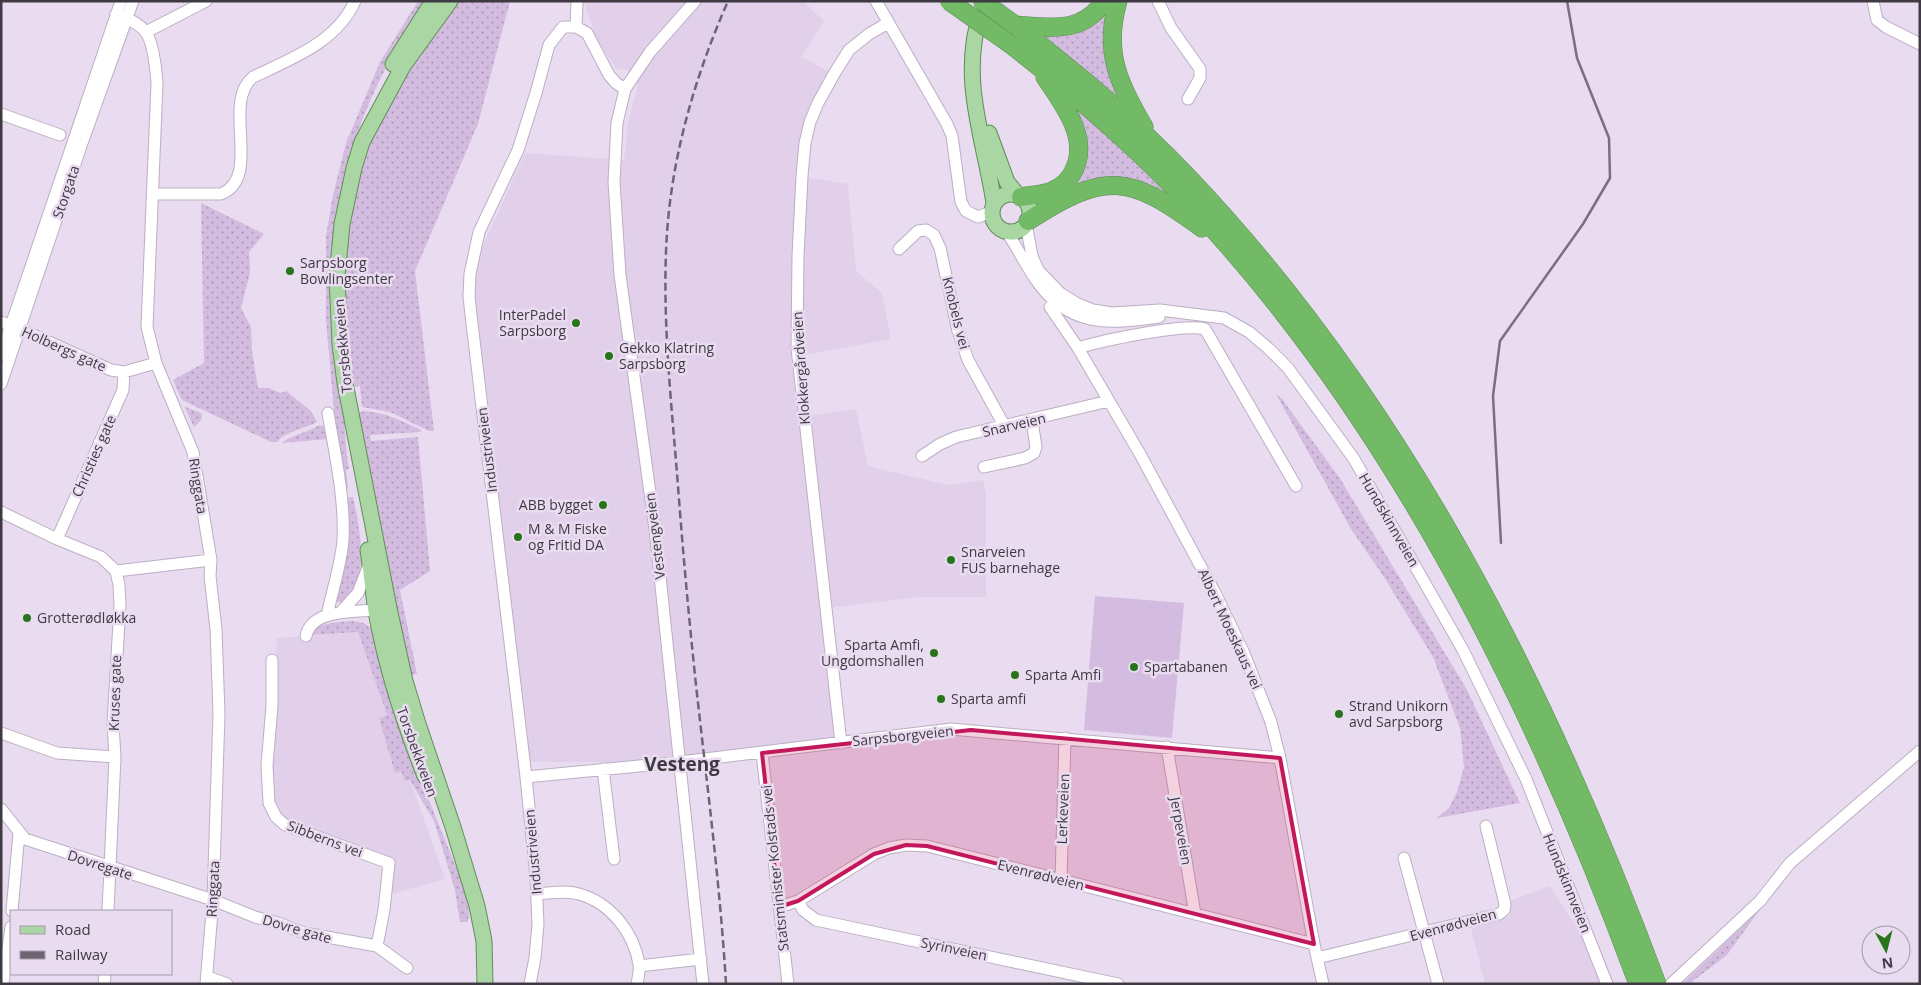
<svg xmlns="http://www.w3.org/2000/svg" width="1921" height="985" font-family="'Open Sans',sans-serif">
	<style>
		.built { fill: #e2d0eb }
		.grass { fill: url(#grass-dots) }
		.garden { fill: #d3bcdf }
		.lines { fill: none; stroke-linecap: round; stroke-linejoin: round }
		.stream { stroke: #7d6b87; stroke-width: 2.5 }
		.minor-casing { stroke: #bbafc2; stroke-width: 13 }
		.major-casing { stroke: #608d59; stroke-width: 17 }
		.highway-casing { stroke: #608d59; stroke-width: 19 }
		.minor { stroke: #fff; stroke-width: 11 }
		.major { stroke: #aad6a3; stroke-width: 15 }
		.highway { stroke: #72ba65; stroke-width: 18 }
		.rail { stroke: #6d6671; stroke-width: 2.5; stroke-dasharray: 8 4; stroke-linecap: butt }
		.highway-bridge-casing { stroke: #608d59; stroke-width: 19; stroke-linecap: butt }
		.highway-bridge { stroke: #72ba65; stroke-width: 18 }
		.marked { fill: #c2185b; fill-opacity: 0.2; stroke: #c2185b; stroke-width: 4; stroke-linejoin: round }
		.poi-dot { fill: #28741a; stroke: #e9dcf0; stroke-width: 2 }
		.labels { text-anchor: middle; stroke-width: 5; stroke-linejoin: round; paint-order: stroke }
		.street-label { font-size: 14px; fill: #3f3a42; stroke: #e9dcf0 }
		.poi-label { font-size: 14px; fill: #3f3a42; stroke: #e9dcf0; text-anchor: start }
		.district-label { font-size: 19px; font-weight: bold; fill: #3f3a42; stroke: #e9dcf0 }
	</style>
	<defs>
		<pattern id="grass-dots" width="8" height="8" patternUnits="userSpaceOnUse" patternTransform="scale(1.25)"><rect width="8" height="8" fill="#d3bcdf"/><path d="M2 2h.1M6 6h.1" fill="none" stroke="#ad9ab6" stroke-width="1.8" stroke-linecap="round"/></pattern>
	</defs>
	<rect width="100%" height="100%" fill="#e9dcf0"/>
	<path class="built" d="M584 1H803L824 21 801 57 834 74 810 122 806 177 848 184 856 271 882 293 891 339 798 356 805 416 856 409 868 466 948 485 983 480 986 495V597H921L826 608 841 743 680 762H529L470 274 525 153 624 160 628 122 638 85 627 70 616 69 595 35Z
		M358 632 445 879 385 896 389 863 276 817 270 765 277 638Z
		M1550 886 1598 959 1607 984H1485L1471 928 1510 916 1509 901Z"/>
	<path class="grass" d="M418 1H429C364 85 328 194 330 300 331 341 338 381 344 420 346 437 346 453 349 469L346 470 348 487 344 489 330 419 334 411 326 320V236L333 195 346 143 380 62Z
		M455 1H510L478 124 415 271 434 431H429L390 412 362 407 360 386 355 387C331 286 347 172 398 82 415 54 436 28 455 1Z
		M1106 6 1125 104 1041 33Z
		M1062 97 1095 125 1179 205 1154 189 1068 192 1078 175Z
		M201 203 264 234 249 252 250 273 241 308 251 327 252 351 258 388H268L281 393 286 391 311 411 317 422C304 429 286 431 277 442H271L256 435 182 400 173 380 204 363Z
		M1276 394 1282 399 1341 480 1467 690 1520 803 1437 818 1449 808 1457 792 1464 767 1460 728 1433 657 1384 577 1351 529Z
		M186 407 201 413C204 420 198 423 194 427L185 408Z
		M363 411C385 412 402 421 421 430V432L370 435 371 441 418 437 430 571 400 590 417 674 408 676 361 426 359 413Z
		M319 425 324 426 328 439 282 443C292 434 308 433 319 425Z
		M353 497C359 523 373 590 340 603L336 601 347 498Z
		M353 621 364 623 376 632 409 751 465 889 469 912 468 922H460L455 890 434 821 410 780 405 781 401 771 395 773 379 718 387 715 358 632 312 635V631C323 622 339 622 353 621Z
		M1774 890 1727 955 1689 984H1682L1749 920Z"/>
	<path class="garden" d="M1095 596 1184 603 1172 738 1084 730Z"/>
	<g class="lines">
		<path class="stream" d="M1501 543 1493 396 1500 341 1583 224 1610 178 1609 138 1577 58 1567 1"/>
		<defs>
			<path id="minor" d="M695 1 650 52 625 89 617 123 614 182 620 275 655 529 703 984
				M876 1 947 124 952 136 961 202 966 211 978 217 991 212
				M1158 1 1171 28 1200 69V78L1188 99
				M1873 1 1877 20 1886 27 1920 44
				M116 14C126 18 137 22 144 30 153 39 156 70 157 83L147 327 156 363 193 452 211 560 210 576 216 629 219 714 213 900 206 984
				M576 27 577 3
				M146 32 206 1
				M1 114 60 135
				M152 194H221C263 177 221 103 253 77 291 59 337 42 355 1
				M1026 224 1032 256 1038 270 1060 293 1076 303 1093 310 1112 313 1160 310 1224 318 1249 332 1268 348 1288 368 1354 459 1463 650 1526 779 1607 984
				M1006 231C1017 247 1025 264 1036 280 1069 328 1108 324 1159 317
				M899 249 918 231 926 230 934 235 940 248 958 331 968 360 1005 427
				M1050 307 1078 348 1140 454 1214 591 1243 651 1271 722 1280 758 1314 944 1323 984
				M1 322 20 329 111 370 124 372 156 363
				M1078 348C1100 341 1185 323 1205 329L1296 486
				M1 355 121 1
				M1 384 82 143 133 1
				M922 456 940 444 956 437 1109 401
				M984 467 1025 458 1034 453 1036 447 1032 421
				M1 512 57 539 101 557 116 571
				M57 539 123 390 124 372
				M340 613 358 593 369 565
				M327 616C332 591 341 565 343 540 345 498 335 455 328 413
				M306 636C312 607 359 613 383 609
				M272 660V706L267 765 269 803 276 817 285 825 389 863 384 910 377 946
				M1 733 57 753 115 757
				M841 743 797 348 798 256 802 176 805 143 810 122 818 103 834 74 849 50 869 34 888 23
				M1167 747 1195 914
				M762 753 788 984
				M603 769 614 859
				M526 777 680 762 951 729 1280 758
				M1 809 25 839 213 900 255 917 278 923 304 933 377 946 407 968
				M1404 858 1438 984
				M1061 880 1065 738
				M537 894C550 893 566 890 579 894 611 903 634 933 639 964 640 971 638 978 637 984
				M798 901 803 910 816 920 1118 984
				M779 907 798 901 874 854 889 848 906 845 927 846 1314 944
				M12 911 19 833
				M108 911 115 757 113 724 120 605 119 585 116 571 211 560
				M1317 958 1499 914 1504 910 1505 904 1486 826
				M639 966 701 959
				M208 977 227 984
				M3 984 11 927
				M104 984 105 974
				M530 984 535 958 538 924 536 877 526 777 471 315 469 296 470 274 479 232 518 150 536 93 549 45 563 27H576L587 33 609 75 616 83 625 89
				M1671 984 1760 901 1790 863 1920 751"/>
			<path id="major" d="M450 1 403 66 362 142 354 168 342 224 337 277 340 345 345 383 389 608 405 681 418 724 453 827 477 906 484 941 485 984
				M981 12C959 79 984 137 994 203
				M393 64 433 1
				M989 133 1007 182 1017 194
				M992 213a19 19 0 1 1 38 0a19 19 0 1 1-38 0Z
				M368 550C371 570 373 591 376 611 386 668 404 723 425 776"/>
			<path id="highway" d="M1118 1C1103 53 1119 83 1144 127
				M1015 25C1075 72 1134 120 1187 176 1404 404 1548 691 1657 984
				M1015 25C1049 27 1082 35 1104 1
				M1010 44C1074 93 1135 146 1191 205 1395 421 1536 707 1638 984
				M1021 197C1032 195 1042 195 1052 191 1061 187 1070 179 1074 170 1090 137 1062 103 1045 77
				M1028 221C1106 171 1128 174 1202 228"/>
		</defs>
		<use href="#minor" class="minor-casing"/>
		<use href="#major" class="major-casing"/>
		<use href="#highway" class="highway-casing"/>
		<use href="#minor" class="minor"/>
		<use href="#major" class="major"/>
		<use href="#highway" class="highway"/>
		<path class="rail" d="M726 984C720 884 707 785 696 685 689 619 683 553 678 486 672 409 663 330 666 252 669 165 693 81 728 1"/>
		<defs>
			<path id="highway-bridge" d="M949 1 1010 44
				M982 1 1015 25"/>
		</defs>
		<use href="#highway-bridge" class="highway-bridge-casing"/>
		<use href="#highway-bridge" class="highway-bridge"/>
	</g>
	<path class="marked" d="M971 730 1280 758 1314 944 927 846 906 845 874 854 798 901 779 907 762 753Z"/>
	<g class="poi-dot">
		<circle cx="290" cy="271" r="5"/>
		<circle cx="576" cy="323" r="5"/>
		<circle cx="609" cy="356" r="5"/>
		<circle cx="603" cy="505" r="5"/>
		<circle cx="518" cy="537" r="5"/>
		<circle cx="951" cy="560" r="5"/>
		<circle cx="27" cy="618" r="5"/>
		<circle cx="934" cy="653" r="5"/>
		<circle cx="1134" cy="667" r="5"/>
		<circle cx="1015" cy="675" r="5"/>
		<circle cx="941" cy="699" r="5"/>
		<circle cx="1339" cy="714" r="5"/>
	</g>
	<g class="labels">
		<g class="street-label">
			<text transform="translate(66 192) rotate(-71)" y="5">Storgata</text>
			<text transform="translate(956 313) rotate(76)" y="5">Knobels vei</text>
			<text transform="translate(343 346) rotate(-95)" y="5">Torsbekkveien</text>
			<text transform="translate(64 349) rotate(24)" y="5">Holbergs gate</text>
			<text transform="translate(801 368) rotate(-94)" y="5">Klokkergårdveien</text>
			<text transform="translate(1014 425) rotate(-13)" y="5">Snarveien</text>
			<text transform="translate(487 450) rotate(-97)" y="5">Industriveien</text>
			<text transform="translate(94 456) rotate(-66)" y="5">Christies gate</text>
			<text transform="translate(198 486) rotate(81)" y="5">Ringgata</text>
			<text transform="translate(1389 520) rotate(60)" y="5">Hundskinnveien</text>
			<text transform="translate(655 536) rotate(-97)" y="5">Vestengveien</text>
			<text transform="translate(1230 629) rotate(65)" y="5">Albert Moeskaus vei</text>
			<text transform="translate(115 693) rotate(-88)" y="5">Kruses gate</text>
			<text transform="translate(903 736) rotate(-6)" y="5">Sarpsborgveien</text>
			<text transform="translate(417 752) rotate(70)" y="5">Torsbekkveien</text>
			<text transform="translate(1063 809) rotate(-88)" y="5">Lerkeveien</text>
			<text transform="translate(1181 831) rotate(80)" y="5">Jerpeveien</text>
			<text transform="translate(325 839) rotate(21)" y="5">Sibberns vei</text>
			<text transform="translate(533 852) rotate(-95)" y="5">Industriveien</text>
			<text transform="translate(100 865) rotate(18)" y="5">Dovregate</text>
			<text transform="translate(775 868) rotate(-96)" y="5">Statsminister Kolstads vei</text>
			<text transform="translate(1041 875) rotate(14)" y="5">Evenrødveien</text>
			<text transform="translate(1567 883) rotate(68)" y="5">Hundskinnveien</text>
			<text transform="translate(213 889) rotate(-87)" y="5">Ringgata</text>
			<text transform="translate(1453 925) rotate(-15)" y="5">Evenrødveien</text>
			<text transform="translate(297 929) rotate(16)" y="5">Dovre gate</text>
			<text transform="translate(954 949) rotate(12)" y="5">Syrinveien</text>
		</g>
		<g class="poi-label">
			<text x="300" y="268">Sarpsborg<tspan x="300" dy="16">Bowlingsenter</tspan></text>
			<text x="566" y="320" text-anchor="end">InterPadel<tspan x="566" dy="16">Sarpsborg</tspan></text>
			<text x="619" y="353">Gekko Klatring<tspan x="619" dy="16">Sarpsborg</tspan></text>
			<text x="593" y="510" text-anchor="end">ABB bygget</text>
			<text x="528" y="534">M &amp; M Fiske<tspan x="528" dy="16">og Fritid DA</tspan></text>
			<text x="961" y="557">Snarveien<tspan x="961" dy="16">FUS barnehage</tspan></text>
			<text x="37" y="623">Grotterødløkka</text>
			<text x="924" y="650" text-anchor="end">Sparta Amfi,<tspan x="924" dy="16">Ungdomshallen</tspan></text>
			<text x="1144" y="672">Spartabanen</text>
			<text x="1025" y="680">Sparta Amfi</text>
			<text x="951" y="704">Sparta amfi</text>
			<text x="1349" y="711">Strand Unikorn<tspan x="1349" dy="16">avd Sarpsborg</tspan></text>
		</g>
		<g class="district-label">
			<text x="682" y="771">Vesteng</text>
		</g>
	</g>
	<rect width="1921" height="985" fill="none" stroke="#3f3a42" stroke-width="5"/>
	<rect x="10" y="910" width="162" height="65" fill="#e9dcf0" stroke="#a59baa"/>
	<rect x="20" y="926" width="25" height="8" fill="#aad6a3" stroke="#a59baa"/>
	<text x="55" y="935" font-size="15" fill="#3f3a42">Road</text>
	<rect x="20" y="951" width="25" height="8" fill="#6d6671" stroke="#a59baa"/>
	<text x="55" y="960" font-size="15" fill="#3f3a42">Railway</text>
	<g transform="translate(1886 950) rotate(173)"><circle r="24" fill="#e9dcf0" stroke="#a59baa"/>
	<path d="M0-4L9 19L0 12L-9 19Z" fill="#28741a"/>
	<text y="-8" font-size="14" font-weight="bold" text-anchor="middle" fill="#3f3a42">N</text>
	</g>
</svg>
